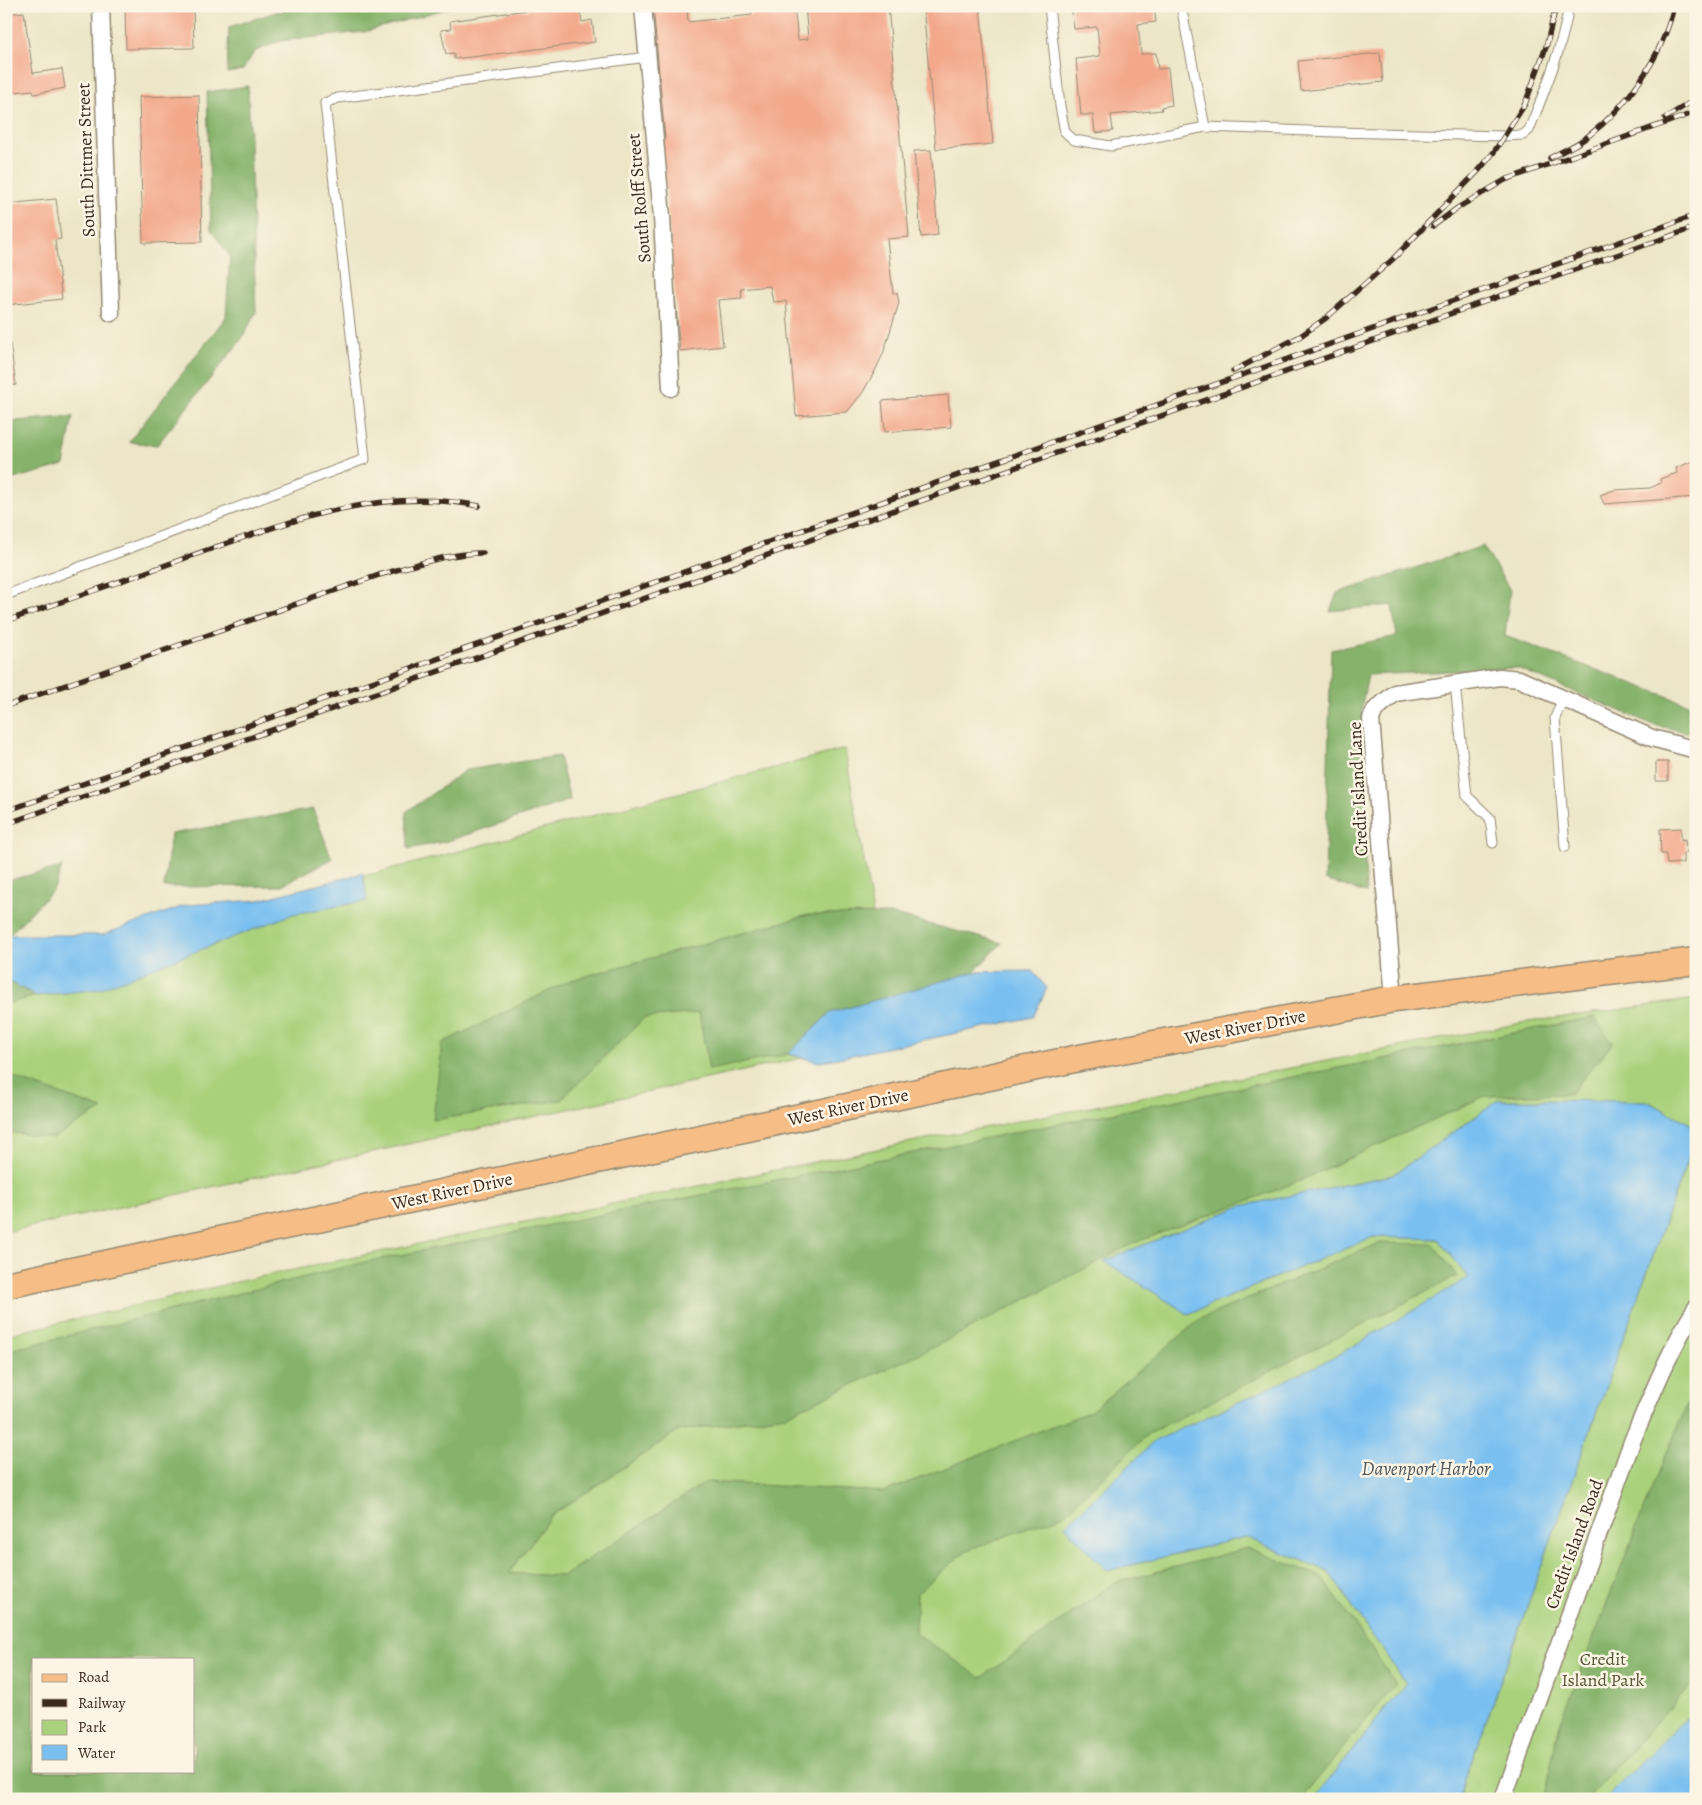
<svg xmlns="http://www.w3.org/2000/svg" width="1702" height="1805" font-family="Alegreya,serif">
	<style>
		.green { fill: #a9d17c; stroke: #727e4d; fill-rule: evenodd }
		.forest { fill: #86b36c; stroke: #606e45; fill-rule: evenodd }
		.water { fill: #79c0f1; stroke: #5a7588 }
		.building { fill: #f3a88b }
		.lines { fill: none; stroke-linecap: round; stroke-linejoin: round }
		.lane-casing { stroke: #948872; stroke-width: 11 }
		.street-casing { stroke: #948872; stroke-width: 19 }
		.primary-casing { stroke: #948872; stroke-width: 29 }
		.lane { stroke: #fff; stroke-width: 9 }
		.street { stroke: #fff; stroke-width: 16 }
		.primary { stroke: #f6be86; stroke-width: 26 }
		.rail-casing { stroke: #3b2a1e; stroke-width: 5.5 }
		.rail { stroke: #fcf5e5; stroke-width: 4; stroke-dasharray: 11; stroke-linecap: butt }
		.labels { text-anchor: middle; stroke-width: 5; stroke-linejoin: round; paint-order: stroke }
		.street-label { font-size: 18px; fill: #3b2a1e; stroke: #fcf5e5 }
		.park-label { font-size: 18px; fill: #565436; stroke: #fcf5e5 }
		.water-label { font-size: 19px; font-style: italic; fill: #4e575d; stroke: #fcf5e5 }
	</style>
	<rect width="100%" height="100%" fill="#fcf5e5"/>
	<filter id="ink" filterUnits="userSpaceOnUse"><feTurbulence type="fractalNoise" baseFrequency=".02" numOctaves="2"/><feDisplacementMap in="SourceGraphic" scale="10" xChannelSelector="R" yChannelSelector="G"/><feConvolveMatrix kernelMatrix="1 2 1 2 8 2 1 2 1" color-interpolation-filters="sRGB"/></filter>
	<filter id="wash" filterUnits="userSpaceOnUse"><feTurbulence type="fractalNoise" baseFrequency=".0096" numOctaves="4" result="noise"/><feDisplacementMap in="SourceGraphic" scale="20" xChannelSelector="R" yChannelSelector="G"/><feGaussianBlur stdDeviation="1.12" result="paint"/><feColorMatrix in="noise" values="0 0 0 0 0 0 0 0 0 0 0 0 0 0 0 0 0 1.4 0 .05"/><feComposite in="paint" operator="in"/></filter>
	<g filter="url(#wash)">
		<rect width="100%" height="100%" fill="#ece6c7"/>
		<path class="green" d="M845 749 894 1038 6 1232V971Z
			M1696 999V1127L1647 1101 1500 1100 1393 1175 1241 1206 1105 1261 1188 1314 1373 1237 1438 1239 1469 1278 1333 1358 1107 1571 1245 1537 1328 1571 1406 1683 1314 1799H6V1335L254 1278 916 1141 1521 1023ZM34 1659H194V1771H34Z
			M1696 1135V1708L1605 1799H1458Z"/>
		<path class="forest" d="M321 6H456L364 32 280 41 254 52 243 70 227 73 229 27 276 12Z
			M248 86 256 312 241 340 157 445 129 442 226 317 230 256 211 230 207 92Z
			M73 416 64 465 6 481V422Z
			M1483 546 1510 590 1505 636 1696 707V734L1654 725 1517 668 1368 675 1362 705 1366 893 1325 880 1331 650 1397 636 1392 605 1330 611 1337 593Z
			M559 756 570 800 448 841 408 849 406 812 466 770Z
			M313 809 332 859 280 886 164 887 171 834Z
			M62 867 54 889 10 934 6 935V881Z
			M891 914 1002 943 974 972 830 1013 788 1054 709 1070 699 1013 644 1018 561 1100 433 1120 442 1043 571 980 808 915Z
			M6 980 37 996 6 1004Z
			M1594 1017 1613 1043 1570 1094 1485 1096 1295 1183 1134 1243 934 1347 786 1415 678 1431 551 1516 509 1573 563 1576 706 1482 884 1492 1091 1411 1200 1319 1380 1243 1433 1244 1457 1276 1148 1434 1062 1516 967 1550 917 1593 915 1633 981 1678 1114 1583 1248 1548 1322 1577 1396 1684 1301 1799H6V1351L365 1262ZM34 1659H194V1771H34Z
			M6 1075 103 1109 53 1138 6 1132Z
			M1696 1383V1679L1587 1799H1543L1560 1724 1651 1490Z"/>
		<path class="water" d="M363 873 367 901 293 914 99 989 37 996 6 980V935H102L187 905 259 900Z
			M1032 971 1047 988 1033 1017 819 1062 788 1054 830 1013 974 972Z
			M1499 1100 1647 1101 1696 1127V1135L1458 1799H1314L1406 1683 1328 1571 1245 1537 1107 1571 1065 1526 1155 1441 1333 1358 1468 1278 1438 1239 1373 1237 1188 1314 1104 1261 1241 1206 1393 1175Z
			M1696 1708V1799H1605Z"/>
		<g id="blocks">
			<path class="building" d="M193 6 194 48 126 49 125 7Z
				M555 6H579L582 22 592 20 595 42 454 59V53L446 54 441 30 451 29 450 21Z
				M653 6H687L688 22 752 15 751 6H794L798 40 808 39 805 6H888L909 237 887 239 893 293H897L899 303 883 354 875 371 863 392 847 412 796 416 786 301 773 302 770 286 741 289 742 298 718 300 723 346 680 351 661 138H665Z
				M923 6H980L993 144 936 149Z
				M1071 6H1154L1156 22 1138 24 1141 54 1156 53 1158 69 1168 68 1172 105 1161 107 1162 110 1111 115 1113 131 1095 133 1093 115H1081L1076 59 1100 56 1097 27 1074 29Z
				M24 12 33 73 62 69 65 88 34 94 33 90 6 93V14Z
				M1380 53 1383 82 1301 91 1298 61Z
				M199 95 202 242 143 243 139 97Z
				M931 150 938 235 921 237 914 151Z
				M56 199 61 239 55 240 62 299 6 305V204Z
				M6 316 16 385 6 386Z
				M948 395 951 427 885 432 882 401Z
				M1696 460V497L1604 504 1600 495 1614 490 1650 488 1661 483 1660 479 1677 473 1676 468Z
				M1656 762H1668V781H1656Z
				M1681 828V840L1685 839 1686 853H1683V863L1667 864 1666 854H1661L1660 829Z"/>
		</g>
	</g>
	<g filter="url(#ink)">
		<use href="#blocks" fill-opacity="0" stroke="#948872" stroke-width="1"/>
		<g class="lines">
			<defs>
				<path id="lane" d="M1049 6 1060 106 1065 132 1074 140 1111 146 1205 127
					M1181 6 1205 127 1335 132 1504 136 1523 135 1529 130C1545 90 1562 49 1569 6
					M6 595 365 459 325 103 338 98 647 57
					M1455 684 1467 796 1490 818 1493 843
					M1563 698 1555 718 1565 847"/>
				<path id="street" d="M101 6 111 313
					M643 6 662 217 671 388
					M1394 999 1371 719 1375 710 1395 693 1500 677 1519 679 1652 738 1696 750
					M1503 1799 1633 1439C1652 1394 1670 1349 1696 1308"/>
				<path id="primary" d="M6 1285 1079 1058 1394 999 1696 961"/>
			</defs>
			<use href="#lane" class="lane-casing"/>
			<use href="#street" class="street-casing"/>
			<use href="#primary" class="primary-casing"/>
			<use href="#lane" class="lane"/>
			<use href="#street" class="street"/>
			<use href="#primary" class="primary"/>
			<defs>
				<path id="rail" d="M1665 118 1696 99
					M1550 158C1562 151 1575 146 1587 137 1628 106 1662 57 1674 6
					M1433 226 1459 207 1505 180 1696 112
					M1233 371 1299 337 1326 318 1393 259 1480 169 1494 152 1525 104 1546 47 1556 6
					M6 621C67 600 128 579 188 557 282 524 377 485 479 506
					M6 706 379 575C413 566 447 553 483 553
					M6 811 1696 215
					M6 824 1696 227"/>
			</defs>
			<use href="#rail" class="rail-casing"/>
			<use href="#rail" class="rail"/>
		</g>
	</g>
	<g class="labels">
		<g class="street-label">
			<text transform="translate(86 160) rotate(-92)" y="6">South Dittmer Street</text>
			<text transform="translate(639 198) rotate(-95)" y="6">South Rolff Street</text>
			<text transform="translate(1358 789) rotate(-93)" y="6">Credit Island Lane</text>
			<text transform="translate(1245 1027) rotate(-11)" y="6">West River Drive</text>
			<text transform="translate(848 1107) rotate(-12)" y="6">West River Drive</text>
			<text transform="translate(452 1191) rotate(-12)" y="6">West River Drive</text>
			<text transform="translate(1574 1544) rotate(-70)" y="6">Credit Island Road</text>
		</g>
		<g class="park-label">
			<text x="1603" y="1665">Credit<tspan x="1603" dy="21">Island Park</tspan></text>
		</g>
		<g class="water-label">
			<text x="1426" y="1475">Davenport Harbor</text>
		</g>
	</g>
	<rect width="1702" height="1805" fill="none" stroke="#fcf5e5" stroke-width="25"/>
	<rect x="32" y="1658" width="162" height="115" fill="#fcf5e5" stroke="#afa495"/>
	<rect x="42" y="1674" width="25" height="8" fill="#f6be86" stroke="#afa495"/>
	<text x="78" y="1682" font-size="15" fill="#3b2a1e">Road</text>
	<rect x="42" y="1699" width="25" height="8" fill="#3b2a1e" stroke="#afa495"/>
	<text x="78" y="1708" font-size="15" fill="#3b2a1e">Railway</text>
	<rect x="42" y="1720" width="25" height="15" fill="#a9d17c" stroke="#afa495"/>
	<text x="78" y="1732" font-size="15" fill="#3b2a1e">Park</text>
	<rect x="42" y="1745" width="25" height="15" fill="#79c0f1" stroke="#afa495"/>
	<text x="78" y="1758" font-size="15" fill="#3b2a1e">Water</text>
</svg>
